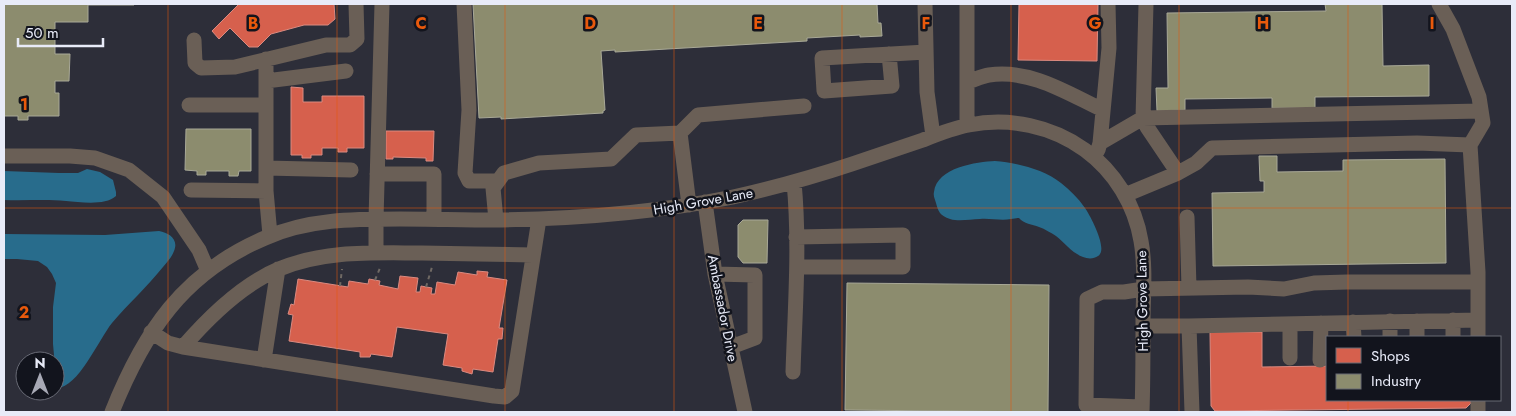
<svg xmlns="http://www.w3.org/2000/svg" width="1516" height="416" font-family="Jost,sans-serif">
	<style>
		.water { fill: #286c8c }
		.shops { fill: #d6604d; stroke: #db8a80 }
		.industry { fill: #8c8c6e; stroke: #a8a897 }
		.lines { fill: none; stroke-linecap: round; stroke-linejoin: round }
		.path { stroke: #6f6964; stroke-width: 2; stroke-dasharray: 4 4; stroke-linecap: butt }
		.minor { stroke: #6a5f56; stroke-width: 15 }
		.grid { fill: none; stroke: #e8590c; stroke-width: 1; stroke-opacity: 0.55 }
		.labels { text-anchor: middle; stroke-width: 5; stroke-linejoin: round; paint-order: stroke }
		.street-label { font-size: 14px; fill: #e8ebf8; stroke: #12141d }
		.grid-label { font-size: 16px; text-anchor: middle; font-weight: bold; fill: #e8590c; stroke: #12141d; stroke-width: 5; stroke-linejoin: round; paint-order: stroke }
	</style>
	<rect width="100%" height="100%" fill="#2d2e39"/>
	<path class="water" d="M995 161C1017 163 1043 169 1061 183 1070 190 1078 198 1085 208 1090 215 1109 250 1098 256 1094 259 1088 259 1083 257 1072 253 1065 243 1056 236 1051 233 1045 229 1039 227 1032 224 1024 224 1019 218 1016 218 1014 219 1011 219 1001 221 990 218 980 219 970 219 960 222 950 219 940 216 938 211 936 203 935 199 933 196 934 192 937 167 977 162 995 161Z
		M87 169 100 172 113 180 116 192V196C105 206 80 202 66 201 46 199 24 201 4 200V171L59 173H78Z
		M159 231C169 233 179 239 174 251 172 257 167 262 163 267 147 287 128 304 112 323 99 339 78 388 57 388L53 344V307L56 283 52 274 47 267 38 261 17 259H4V234L105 235Z"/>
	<path class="shops" d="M239 4H334L335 19 328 25H304L271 34 258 47H249L230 28 219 39 212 31Z
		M1019 4H1098L1097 61 1018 60Z
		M291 87 303 88V102H322V96H364V148H347V152H338V148H322V155H311V158H302V155H291Z
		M386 131H434L433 161H426V158L393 157V159H386Z
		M477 271 488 272 487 277 507 280 499 328H503L502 339H498L493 372 473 369 472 374 462 371V368L443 365 448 334 397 327 392 357 371 354 370 357H360V352L289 341 293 315 288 314 291 304 294 305 298 279 348 287 349 281 368 284 369 279 380 281 379 285 398 289 400 276 418 278 416 292H420L421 286 432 288 431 294H435L437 282 455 285 458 272 477 275Z
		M1210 332H1262V367L1327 366V400H1471V403L1466 408 1215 411 1211 406Z"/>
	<path class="industry" d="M4 4H134V5H88V22H55V54H70L69 81H55V93H59V116H28V120H18V116H4Z
		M473 4H877L878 23H881L882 36 860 37V35L807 38V41L615 52V50L601 51 605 110 603 111V113L501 119V117L479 118Z
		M1325 4H1382L1383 66 1429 65V96L1315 97V108H1272V98L1185 99V110L1157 111 1156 88H1168L1167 13 1326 11Z
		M186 129H251V171H239L238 176H229V171H206V175H197V171L185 170Z
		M1259 156H1277V172L1343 171V160L1445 159 1446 263 1213 266 1212 193 1264 192V181H1260Z
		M743 220H768L767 263H743L738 257V225Z
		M847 283 1049 285 1048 412 845 410Z"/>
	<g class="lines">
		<path class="path" d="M375 280 380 268
			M340 286 342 269
			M426 287 432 267"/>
		<path class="minor" d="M464 4 469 110 465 173 469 181H498
			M925 4 927 92 933 136
			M1439 4 1453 29 1479 97 1483 123 1470 145
			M194 40 195 63 201 68 235 67 326 45H350L357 39 356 4
			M889 54 892 86 824 91 822 58 926 52
			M266 59V191L270 235
			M266 81 346 71
			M967 82C974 80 982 76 989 75 1031 69 1067 93 1103 110
			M189 105H266
			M967 125V4
			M680 133 698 115 804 106
			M1100 143 1143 118 1146 4
			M1098 150 1100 143 1109 48 1108 4
			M4 156H70L95 158 129 170 163 197 199 250 208 271
			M266 168 351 170
			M1178 173 1147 127 1143 118 1481 111
			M377 174H434V219
			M191 190 266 191
			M1125 195 1178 173 1196 163 1212 148 1417 143 1470 145 1478 272V337
			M705 202 715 274 745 412
			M1187 217 1189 288
			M496 220 493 188 504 173 539 163 611 159 636 135 680 133 689 205
			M796 237 903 235V267H797
			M376 253V219L382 4
			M715 274 755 275V338L731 347
			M1453 320V337
			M1390 321V337
			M1353 322 1354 337
			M1290 324V358
			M1143 326H1189L1192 412
			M1189 326 1478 320
			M151 332 168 343 183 347 494 396 505 397 512 391 539 219
			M1417 337V321
			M183 347C208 318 243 284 279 269 325 250 374 253 422 253 459 254 496 254 533 255
			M264 360 278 269
			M1320 360 1321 323
			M793 372C795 309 800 245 794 182
			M1478 400V412
			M1142 407 1086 405 1087 299 1102 292H1124L1144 289 1248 287 1284 289 1314 283 1347 282H1478
			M112 412C144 332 183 273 265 238 308 219 353 219 400 219 431 219 463 220 495 220 576 219 654 213 733 197 773 188 813 177 852 164 876 156 899 148 923 140 938 134 953 128 969 125 1009 117 1052 126 1085 150 1115 172 1135 205 1141 241 1146 268 1143 296 1143 323 1143 353 1143 383 1142 412"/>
	</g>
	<path class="grid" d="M168 4V412M337 4V412M505 4V412M674 4V412M842 4V412M1011 4V412M1179 4V412M1348 4V337M4 208H1512M1348 400V412"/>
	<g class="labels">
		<g class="street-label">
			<text transform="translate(703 201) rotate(-10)" y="5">High Grove Lane</text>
			<text transform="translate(1142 301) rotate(-91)" y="5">High Grove Lane</text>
			<text transform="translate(723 308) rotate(79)" y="5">Ambassador Drive</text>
		</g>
	</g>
	<g class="grid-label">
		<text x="253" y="29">B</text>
		<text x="421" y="29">C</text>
		<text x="590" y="29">D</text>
		<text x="758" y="29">E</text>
		<text x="926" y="29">F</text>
		<text x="1095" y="29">G</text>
		<text x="1263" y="29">H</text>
		<text x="1432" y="29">I</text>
		<text x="24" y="110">1</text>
		<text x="24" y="318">2</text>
	</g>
	<rect width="1516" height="416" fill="none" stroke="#e8ebf8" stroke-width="10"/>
	<rect x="1326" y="336" width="175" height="65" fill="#12141d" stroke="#686a75"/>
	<rect x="1336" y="348" width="25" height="15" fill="#d6604d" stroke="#686a75"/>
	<text x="1371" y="361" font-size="15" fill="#e8ebf8">Shops</text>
	<rect x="1336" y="374" width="25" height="15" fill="#8c8c6e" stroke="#686a75"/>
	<text x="1371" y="386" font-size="15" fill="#e8ebf8">Industry</text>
	<g transform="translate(40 376)"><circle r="24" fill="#12141d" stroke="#686a75"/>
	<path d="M0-4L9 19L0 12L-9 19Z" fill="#a7a9b5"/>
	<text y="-8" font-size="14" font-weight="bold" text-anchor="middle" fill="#e8ebf8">N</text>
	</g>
	<path d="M18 38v8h85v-8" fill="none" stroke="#e8ebf8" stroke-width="2.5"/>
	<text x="25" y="38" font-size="15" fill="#e8ebf8" stroke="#12141d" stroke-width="4" paint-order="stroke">50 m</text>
</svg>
